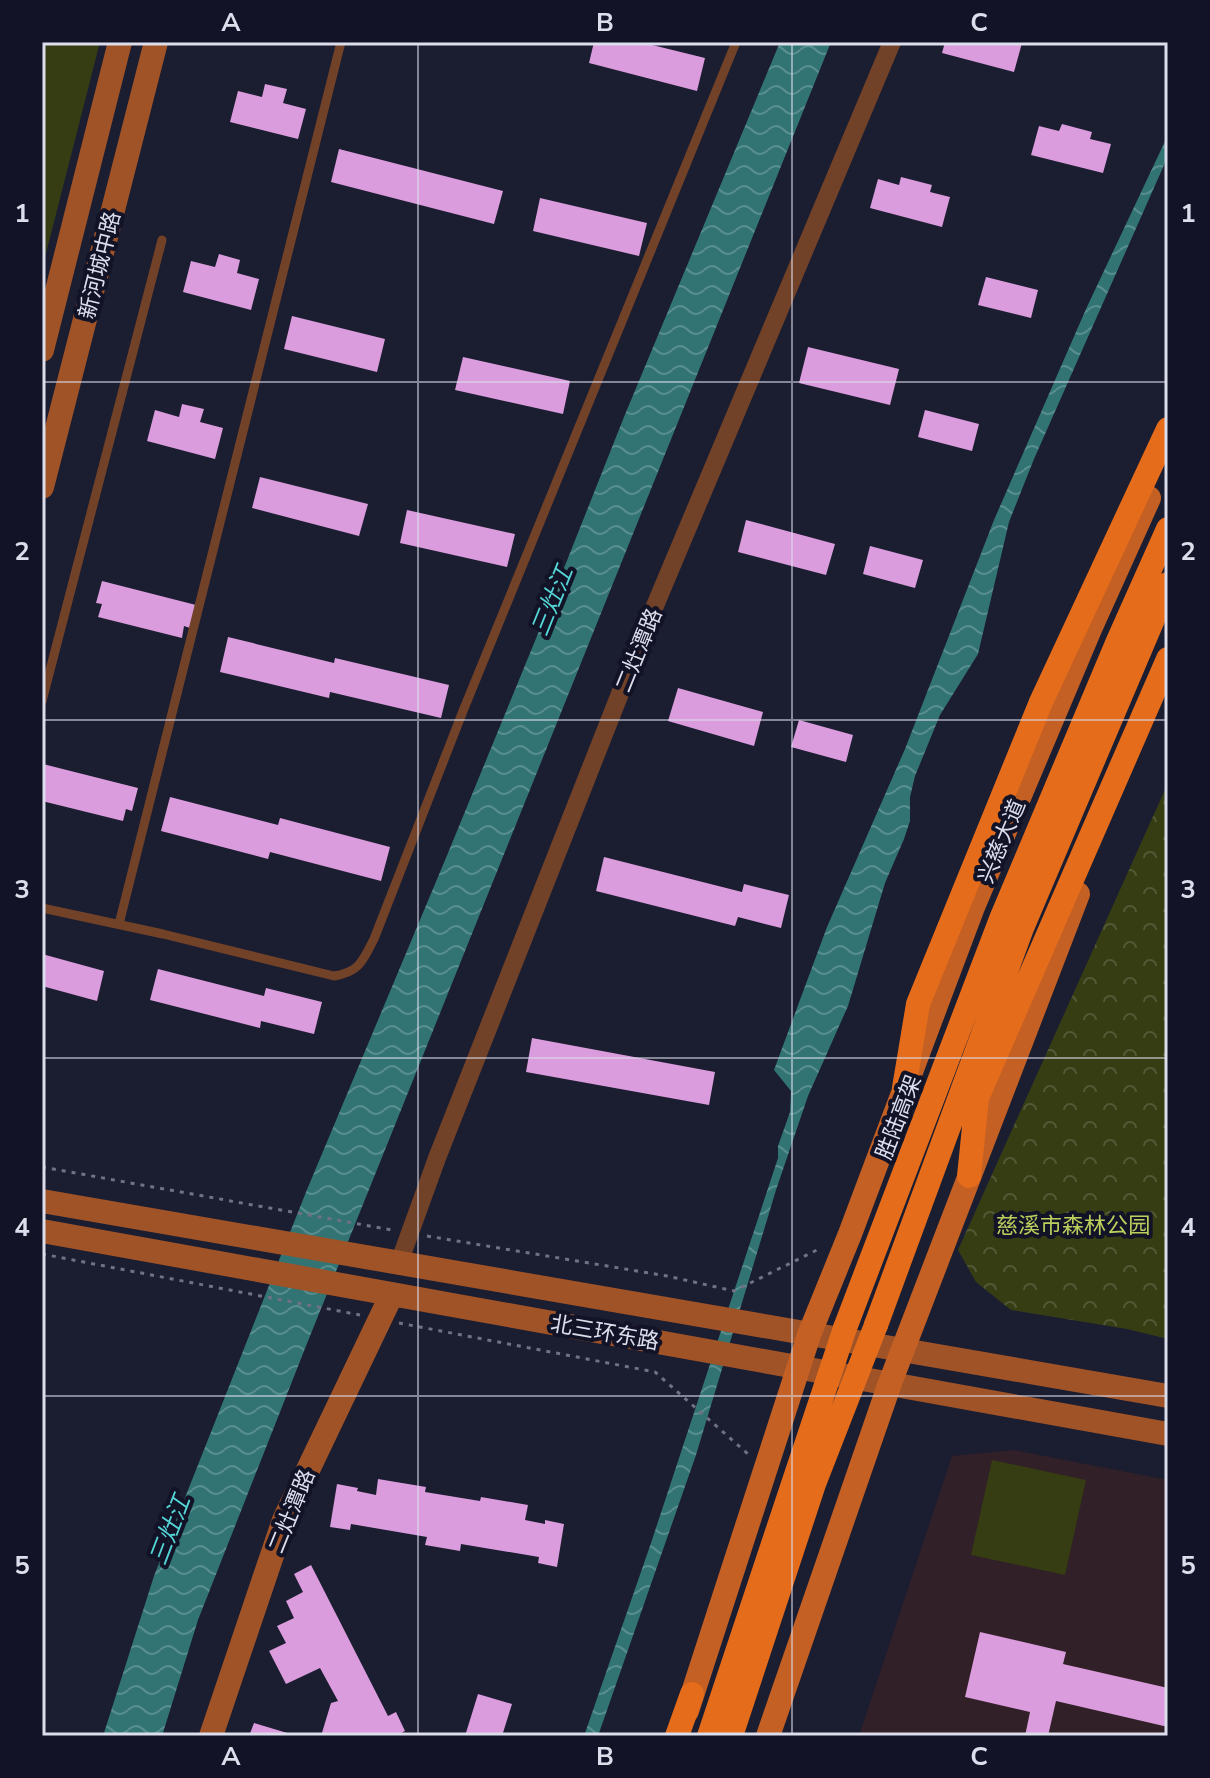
<svg xmlns="http://www.w3.org/2000/svg" width="1210" height="1778" font-family="'Nunito Sans','Noto Sans SC',sans-serif">
	<style>
		.education { fill: #312028 }
		.grass { fill: #363d13 }
		.park { fill: url(#park-crowns) }
		.water { fill: url(#water-waves) }
		.building { fill: #da9cdc }
		.lines { fill: none; stroke-linecap: round; stroke-linejoin: round }
		.path { stroke: #707283; stroke-width: 3; stroke-dasharray: 4 6; stroke-linecap: butt }
		.lane { stroke: #724228; stroke-width: 9 }
		.street { stroke: #724228; stroke-width: 18 }
		.secondary { stroke: #a05327; stroke-width: 24 }
		.primary { stroke: #c46023; stroke-width: 24 }
		.highway { stroke: #e46c1b; stroke-width: 24 }
		.highway-bridge { stroke: #e46c1b; stroke-width: 24 }
		.grid { fill: none; stroke: #dcdeec; stroke-width: 2; stroke-opacity: 0.55 }
		.labels { text-anchor: middle; stroke-width: 8; stroke-linejoin: round; paint-order: stroke }
		.street-label { font-size: 22px; fill: #dcdeec; stroke: #121327 }
		.park-label { font-size: 22px; fill: #bccf5d; stroke: #121327 }
		.water-label { font-size: 24px; font-style: italic; fill: #54d6d7; stroke: #121327 }
		.neatline { fill: none; stroke: #dcdeec; stroke-width: 3 }
		.grid-label { font-size: 26px; text-anchor: middle; font-weight: bold; fill: #dcdeec }
	</style>
	<defs>
		<pattern id="park-crowns" width="20" height="18" patternUnits="userSpaceOnUse" patternTransform="scale(2)"><rect width="20" height="18" fill="#363d13"/><path d="M2 6a3 3 0 1 1 6 0M12 15a3 3 0 1 1 6 0" fill="none" stroke="#525936"/></pattern>
		<pattern id="water-waves" width="16" height="10" patternUnits="userSpaceOnUse" patternTransform="scale(2)"><rect width="16" height="10" fill="#327474"/><path d="M0 5q4-4 8 0t8 0" fill="none" stroke="#598e8f"/></pattern>
	</defs>
	<rect width="100%" height="100%" fill="#1b1d31"/>
	<path class="education" d="M1014 1450 1168 1480V1736H859L952 1456Z"/>
	<path class="grass" d="M42 42H100L42 269Z
		M992 1460 1086 1480 1065 1575 971 1555Z"/>
	<path class="park" d="M1168 783V1339L1127 1329 1011 1310 976 1282 958 1250Z"/>
	<path class="water" d="M780 42H831L306 1346 198 1620 162 1736H103L154 1576 306 1192 448 853 537 636 624 417Z
		M1168 135V156L1034 459 1009 522 978 654 940 715 915 776 910 797V821L904 839 885 883 848 1006 808 1096 776 1190 696 1455 598 1736H584L651 1543 778 1158V1146L790 1112 791 1091 774 1070 827 927 905 749 994 520 1086 309Z"/>
	<path class="building" d="M594 42H640L705 58 697 91 589 63Z
		M945 42H1020L1022 43 1014 72 942 53Z
		M265 84 287 89 283 103 306 109 298 139 230 122 238 91 262 97Z
		M1062 124 1092 132 1090 139 1111 144 1103 173 1031 155 1039 126 1059 131Z
		M339 149 503 191 494 224 331 182Z
		M901 177 932 185 930 192 950 197 942 227 870 208 878 179 899 185Z
		M540 198 647 223 639 256 533 231Z
		M219 254 240 260 237 273 259 279 251 310 183 292 191 261 215 267Z
		M986 277 1038 290 1031 318 978 305Z
		M292 316 385 339 377 372 284 349Z
		M808 347 899 369 890 405 799 383Z
		M463 357 570 381 563 414 455 390Z
		M182 404 204 409 200 422 223 428 215 459 147 441 155 410 179 417Z
		M925 410 979 424 972 451 918 437Z
		M260 477 368 504 359 536 252 508Z
		M407 510 515 534 507 567 400 543Z
		M746 520 835 544 826 575 738 552Z
		M870 546 923 560 915 588 863 574Z
		M102 581 196 605 190 628 184 626 182 638 98 617 102 604 96 603Z
		M228 637 334 663 335 658 449 685 441 718 330 692 329 698 220 672Z
		M678 688 763 712 754 746 668 721Z
		M799 720 853 735 846 762 791 747Z
		M43 764 138 788 132 811 126 809 123 821 42 801Z
		M170 797 278 825 280 818 390 847 381 881 270 852 268 859 161 831Z
		M604 857 742 892 744 884 789 895 781 928 738 917 735 926 596 891Z
		M42 954 104 971 97 1001 42 986Z
		M158 969 264 996 266 988 322 1002 314 1034 261 1021 260 1028 150 1000Z
		M532 1038 715 1072 709 1105 526 1072Z
		M378 1479 426 1487 425 1492 480 1501 481 1497 528 1505 525 1520 545 1524V1520L564 1524 557 1567 538 1563 539 1557 461 1544 460 1551 425 1545 427 1537 351 1524 350 1530 330 1527 337 1484 358 1488 357 1491 376 1495Z
		M311 1565 388 1716 396 1712 405 1731 396 1736H321L331 1703 338 1701 320 1668 286 1684 269 1651 286 1643 277 1626 294 1618 286 1601 303 1592 294 1574Z
		M980 1632 1066 1652 1063 1664 1168 1688V1727L1056 1701 1048 1736H1025L1030 1712 965 1697Z
		M478 1694 512 1704 502 1736H465Z
		M254 1723 294 1735 293 1736H249Z"/>
	<g class="lines">
		<path class="path" d="M42 1167 392 1230
			M427 1236 667 1276 734 1291 821 1248
			M42 1254 360 1315
			M399 1323 655 1372 748 1454"/>
		<path class="lane" d="M42 701 162 240
			M42 908 163 934 334 976C360 972 363 960 374 939L463 711 736 42
			M119 924 341 42"/>
		<path class="street" d="M399 1263 437 1158 649 620 892 42"/>
		<path class="secondary" d="M42 350 120 42
			M42 487 156 42
			M42 1201 1168 1396
			M42 1231 1168 1434
			M211 1736 284 1520 392 1294"/>
		<path class="primary" d="M687 1711 809 1335 850 1234 973 907 1090 629 1149 498
			M768 1736 890 1383 1078 894"/>
		<path class="highway" d="M904 1088 918 1004 1041 702 1168 429
			M969 1176 977 1098 1168 659
			M876 1325 1022 928 1168 584
			M845 1328 1001 919 1118 641 1168 529
			M677 1736 692 1694"/>
		<path class="highway-bridge" d="M709 1736 845 1328
			M731 1736 814 1484 876 1325"/>
	</g>
	<path class="grid" d="M418 42V1736M792 42V1736M42 382H1168M42 720H1168M42 1058H1168M42 1396H1168"/>
	<g class="labels">
		<g class="street-label">
			<text transform="translate(99 265) rotate(-76)" y="8">新河城中路</text>
			<text transform="translate(638 650) rotate(-68)" y="8">二灶潭路</text>
			<text transform="translate(1001 841) rotate(-67)" y="8">兴慈大道</text>
			<text transform="translate(898 1117) rotate(-69)" y="8">胜陆高架</text>
			<text transform="translate(605 1332) rotate(10)" y="8">北三环东路</text>
			<text transform="translate(291 1511) rotate(-68)" y="8">二灶潭路</text>
		</g>
		<g class="park-label">
			<text x="1073" y="1233">慈溪市森林公园</text>
		</g>
		<g class="water-label">
			<text transform="translate(552 601) rotate(-68)" y="8">三灶江</text>
			<text transform="translate(170 1530) rotate(-69)" y="8">三灶江</text>
		</g>
	</g>
	<rect width="1210" height="1778" fill="none" stroke="#121327" stroke-width="88"/>
	<rect x="44" y="44" width="1122" height="1690" class="neatline"/>
	<g class="grid-label">
		<text x="231" y="31">A</text>
		<text x="605" y="31">B</text>
		<text x="979" y="31">C</text>
		<text x="22" y="222">1</text>
		<text x="1188" y="222">1</text>
		<text x="22" y="560">2</text>
		<text x="1188" y="560">2</text>
		<text x="22" y="898">3</text>
		<text x="1188" y="898">3</text>
		<text x="22" y="1236">4</text>
		<text x="1188" y="1236">4</text>
		<text x="22" y="1574">5</text>
		<text x="1188" y="1574">5</text>
		<text x="231" y="1765">A</text>
		<text x="605" y="1765">B</text>
		<text x="979" y="1765">C</text>
	</g>
</svg>
